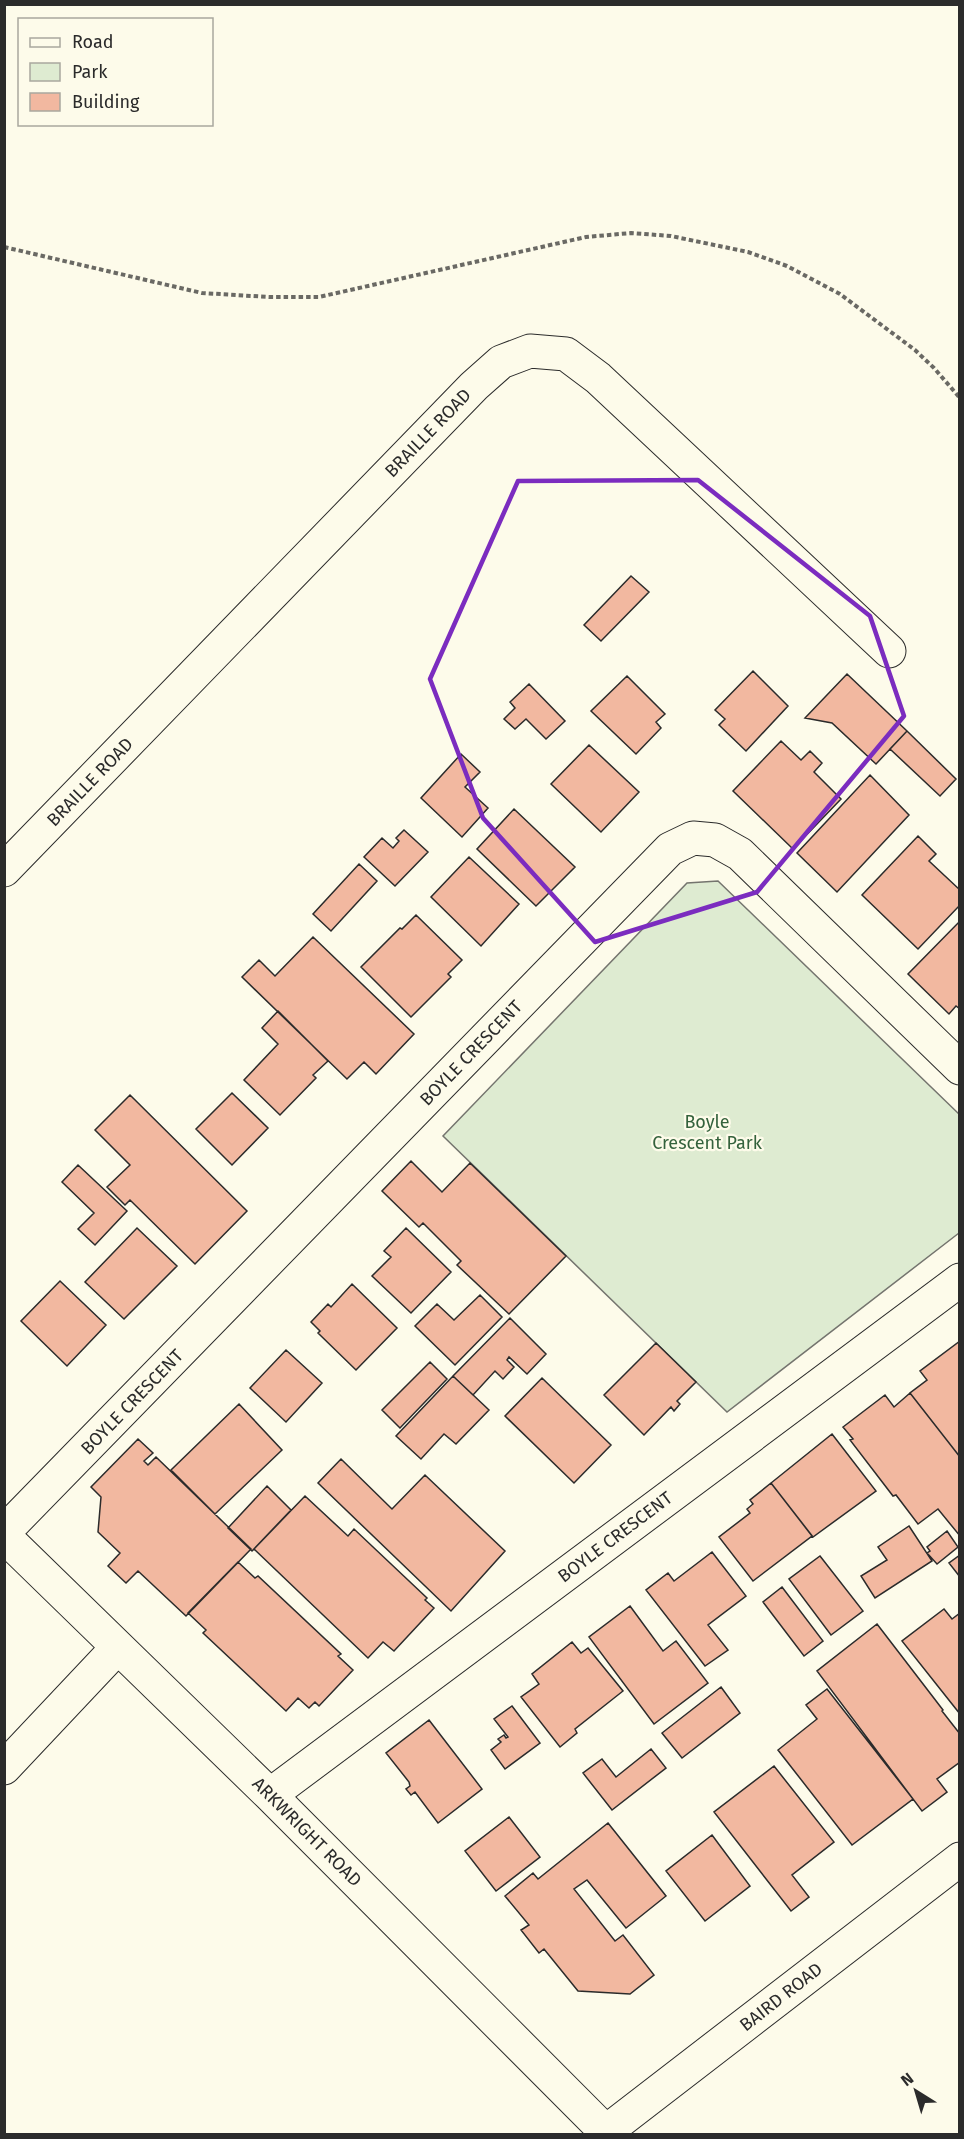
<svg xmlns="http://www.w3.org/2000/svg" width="964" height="2139" font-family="'Fira Sans',sans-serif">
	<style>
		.park { fill: #deebd1; stroke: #74746e; stroke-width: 1.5 }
		.building { fill: #f2b8a0; stroke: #2b2b2b; stroke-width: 1.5 }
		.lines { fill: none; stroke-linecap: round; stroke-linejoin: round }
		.minor-casing { stroke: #2b2b2b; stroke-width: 35 }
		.path { stroke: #6a6964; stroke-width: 4; stroke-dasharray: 4.5 3; stroke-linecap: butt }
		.minor { stroke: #fdfbea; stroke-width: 33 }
		.marked { fill: none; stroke: #7b2cbf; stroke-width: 4.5; stroke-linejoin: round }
		.labels { text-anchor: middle; stroke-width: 4.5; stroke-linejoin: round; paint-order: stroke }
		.street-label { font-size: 18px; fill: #2b2b2b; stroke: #fdfbea }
		.park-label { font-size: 18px; fill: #34623c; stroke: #fdfbea }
	</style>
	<rect width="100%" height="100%" fill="#fdfbea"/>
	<path class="park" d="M718 881 960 1115 959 1233 727 1412 443 1136 687 883Z"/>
	<path class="building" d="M631 576 649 592 601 641 584 625Z
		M753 671 788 706 746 751 719 725 725 719 715 710Z
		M847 674 907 731 876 764 832 723 805 718Z
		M627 676 665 714 656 722 661 728 636 754 591 711Z
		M529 684 565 721 546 739 526 719 515 729 504 719 515 708 510 702Z
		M907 731 956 779 940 796 890 749Z
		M781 741 801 760 810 751 822 763 814 772 841 799 793 849 733 791Z
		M589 745 639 792 601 832 551 784Z
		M461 754 480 772 465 787 488 808 462 837 421 798Z
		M870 775 909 815 837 892 797 853Z
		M514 809 575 867 536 906 477 849Z
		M404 830 428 852 395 886 364 857 382 838 393 848 399 841 396 838Z
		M918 836 936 854 929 861 960 890V905L918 949 862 895Z
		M469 857 519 904 481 946 431 897Z
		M359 864 377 881 331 931 313 914Z
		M416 915 462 960 448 974 451 977 411 1017 361 967 400 928 402 929Z
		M960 921V1009L956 1006 949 1014 908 974Z
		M313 937 414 1034 376 1074 364 1062 347 1079 242 977 259 960 275 976Z
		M278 1011 328 1061 313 1075 316 1078 280 1115 244 1080 278 1044 262 1028Z
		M232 1093 268 1128 232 1165 196 1129Z
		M130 1095 247 1211 195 1264 130 1200 125 1205 107 1187 130 1165 95 1130Z
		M411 1161 442 1192 470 1163 566 1256 509 1314 457 1265 461 1261 423 1223 419 1227 382 1191Z
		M78 1165 127 1211 95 1245 78 1229 94 1213 62 1182Z
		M137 1228 177 1266 124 1319 85 1282Z
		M406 1228 451 1272 411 1313 372 1276 391 1257 384 1251Z
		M60 1281 106 1325 67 1366 21 1321Z
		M352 1284 397 1328 356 1370 318 1333 320 1331 311 1322 328 1304 331 1307Z
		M480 1295 502 1317 455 1365 415 1326 437 1304 454 1320Z
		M510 1318 546 1354 527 1374 509 1357 507 1360 514 1367 503 1379 495 1371 473 1395 453 1376Z
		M960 1341V1457L910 1393 927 1380 920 1371Z
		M656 1343 696 1382 677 1401 680 1404 674 1411 671 1407 644 1435 604 1395Z
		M286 1350 322 1383 286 1422 250 1388Z
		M430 1362 447 1379 400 1428 382 1410Z
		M453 1376 489 1410 456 1444 444 1434 421 1459 396 1436Z
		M542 1378 611 1445 574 1483 505 1416Z
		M910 1393 960 1457V1536L938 1509 918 1524 896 1495 893 1496 850 1440 853 1439 843 1427 885 1395 894 1407Z
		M239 1404 282 1450 215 1514 171 1470Z
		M832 1434 876 1491 813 1537 771 1483Z
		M138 1439 153 1453 144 1461 148 1465 156 1457 251 1549 186 1616 138 1571 126 1583 108 1566 120 1553 98 1532 101 1497 91 1487Z
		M341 1459 392 1509 425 1475 505 1551 451 1611 318 1483Z
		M771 1483 812 1536 753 1581 719 1537 750 1513 747 1509 753 1504 750 1500Z
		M267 1486 291 1510 252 1551 228 1528Z
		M305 1496 348 1536 354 1529 427 1598 425 1600 434 1608 394 1651 383 1642 368 1658 254 1549Z
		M909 1526 932 1561 875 1598 861 1576 887 1560 878 1547Z
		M947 1531 958 1547 937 1564 927 1553 930 1551 927 1547Z
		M712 1552 746 1596 708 1625 728 1650 705 1666 646 1590 668 1573 674 1581Z
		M960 1555V1577L949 1563Z
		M820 1556 863 1611 831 1635 789 1579Z
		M238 1562 255 1578 258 1576 341 1654 338 1656 353 1670 319 1706 315 1702 309 1708 298 1698 286 1711 203 1633 206 1630 188 1613Z
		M782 1587 823 1641 804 1656 763 1602Z
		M630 1606 663 1651 676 1641 708 1683 654 1724 589 1637Z
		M944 1609 952 1619 960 1613V1714L902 1641Z
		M877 1624 943 1710 942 1711 960 1734V1762L937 1779 947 1792 922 1811 817 1671Z
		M572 1642 581 1653 588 1648 623 1691 575 1729 577 1733 560 1747 521 1697 539 1684 532 1674Z
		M721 1687 740 1713 682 1758 662 1733Z
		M827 1689 913 1799 852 1845 778 1750 817 1719 806 1705Z
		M512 1706 540 1743 505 1769 491 1750 501 1742 498 1739 504 1735 506 1738 508 1737 494 1719Z
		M429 1720 482 1789 438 1823 415 1792 411 1795 406 1789 410 1786 409 1782 386 1753Z
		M651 1749 666 1768 612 1810 583 1773 602 1759 616 1777Z
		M774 1766 834 1842 792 1875 809 1897 791 1911 714 1812Z
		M509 1817 540 1857 496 1891 465 1851Z
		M608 1823 666 1896 626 1928 587 1880 574 1889 615 1941 623 1935 654 1975 630 1994 578 1991 544 1949 539 1953 521 1930 529 1925 505 1896 533 1873 538 1879Z
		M712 1835 750 1886 705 1921 666 1871Z"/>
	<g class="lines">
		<defs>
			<path id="minor" d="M4 870 474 386 501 362 530 351 566 354 598 378 889 651
				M4 1532 670 849 693 838 715 840 740 854 960 1068
				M4 1536 270 1795 606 2132
				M4 1768 118 1647
				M270 1795 960 1280
				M603 2134 960 1859"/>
		</defs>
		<use href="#minor" class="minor-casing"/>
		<path class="path" d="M4 247 202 293 269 297H319L586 237 631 233 671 236 748 252 787 266 840 294 915 350 934 368 960 398"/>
		<use href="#minor" class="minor"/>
	</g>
	<path class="marked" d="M698 480 870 616 904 716 757 892 595 942 483 818 430 679 518 481Z"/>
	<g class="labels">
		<g class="street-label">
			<text transform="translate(428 433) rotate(-46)" y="6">BRAILLE ROAD</text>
			<text transform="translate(90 782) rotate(-46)" y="6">BRAILLE ROAD</text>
			<text transform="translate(471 1053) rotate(-46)" y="6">BOYLE CRESCENT</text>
			<text transform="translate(132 1402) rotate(-46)" y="6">BOYLE CRESCENT</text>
			<text transform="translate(615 1537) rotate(-37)" y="6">BOYLE CRESCENT</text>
			<text transform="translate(307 1832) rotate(45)" y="6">ARKWRIGHT ROAD</text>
			<text transform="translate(781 1997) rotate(-38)" y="6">BAIRD ROAD</text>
		</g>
		<g class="park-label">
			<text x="707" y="1128">Boyle<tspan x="707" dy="21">Crescent Park</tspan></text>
		</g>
	</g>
	<rect width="964" height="2139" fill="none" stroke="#2b2b2b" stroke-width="12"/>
	<rect x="18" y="18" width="195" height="108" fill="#fdfbea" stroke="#a9a89e" stroke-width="1.5"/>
	<rect x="30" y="38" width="30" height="9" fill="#fdfbea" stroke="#a9a89e" stroke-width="1.5"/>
	<text x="72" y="48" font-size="18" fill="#2b2b2b">Road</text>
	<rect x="30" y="63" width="30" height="18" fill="#deebd1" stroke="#a9a89e" stroke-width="1.5"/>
	<text x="72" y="78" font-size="18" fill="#2b2b2b">Park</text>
	<rect x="30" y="93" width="30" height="18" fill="#f2b8a0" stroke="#a9a89e" stroke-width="1.5"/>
	<text x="72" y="108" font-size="18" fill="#2b2b2b">Building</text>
	<g transform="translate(916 2091) rotate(323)" stroke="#fdfbea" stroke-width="4.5" paint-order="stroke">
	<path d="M0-4.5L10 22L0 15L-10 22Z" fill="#2b2b2b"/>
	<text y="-9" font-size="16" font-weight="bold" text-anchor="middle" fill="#2b2b2b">N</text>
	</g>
</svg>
